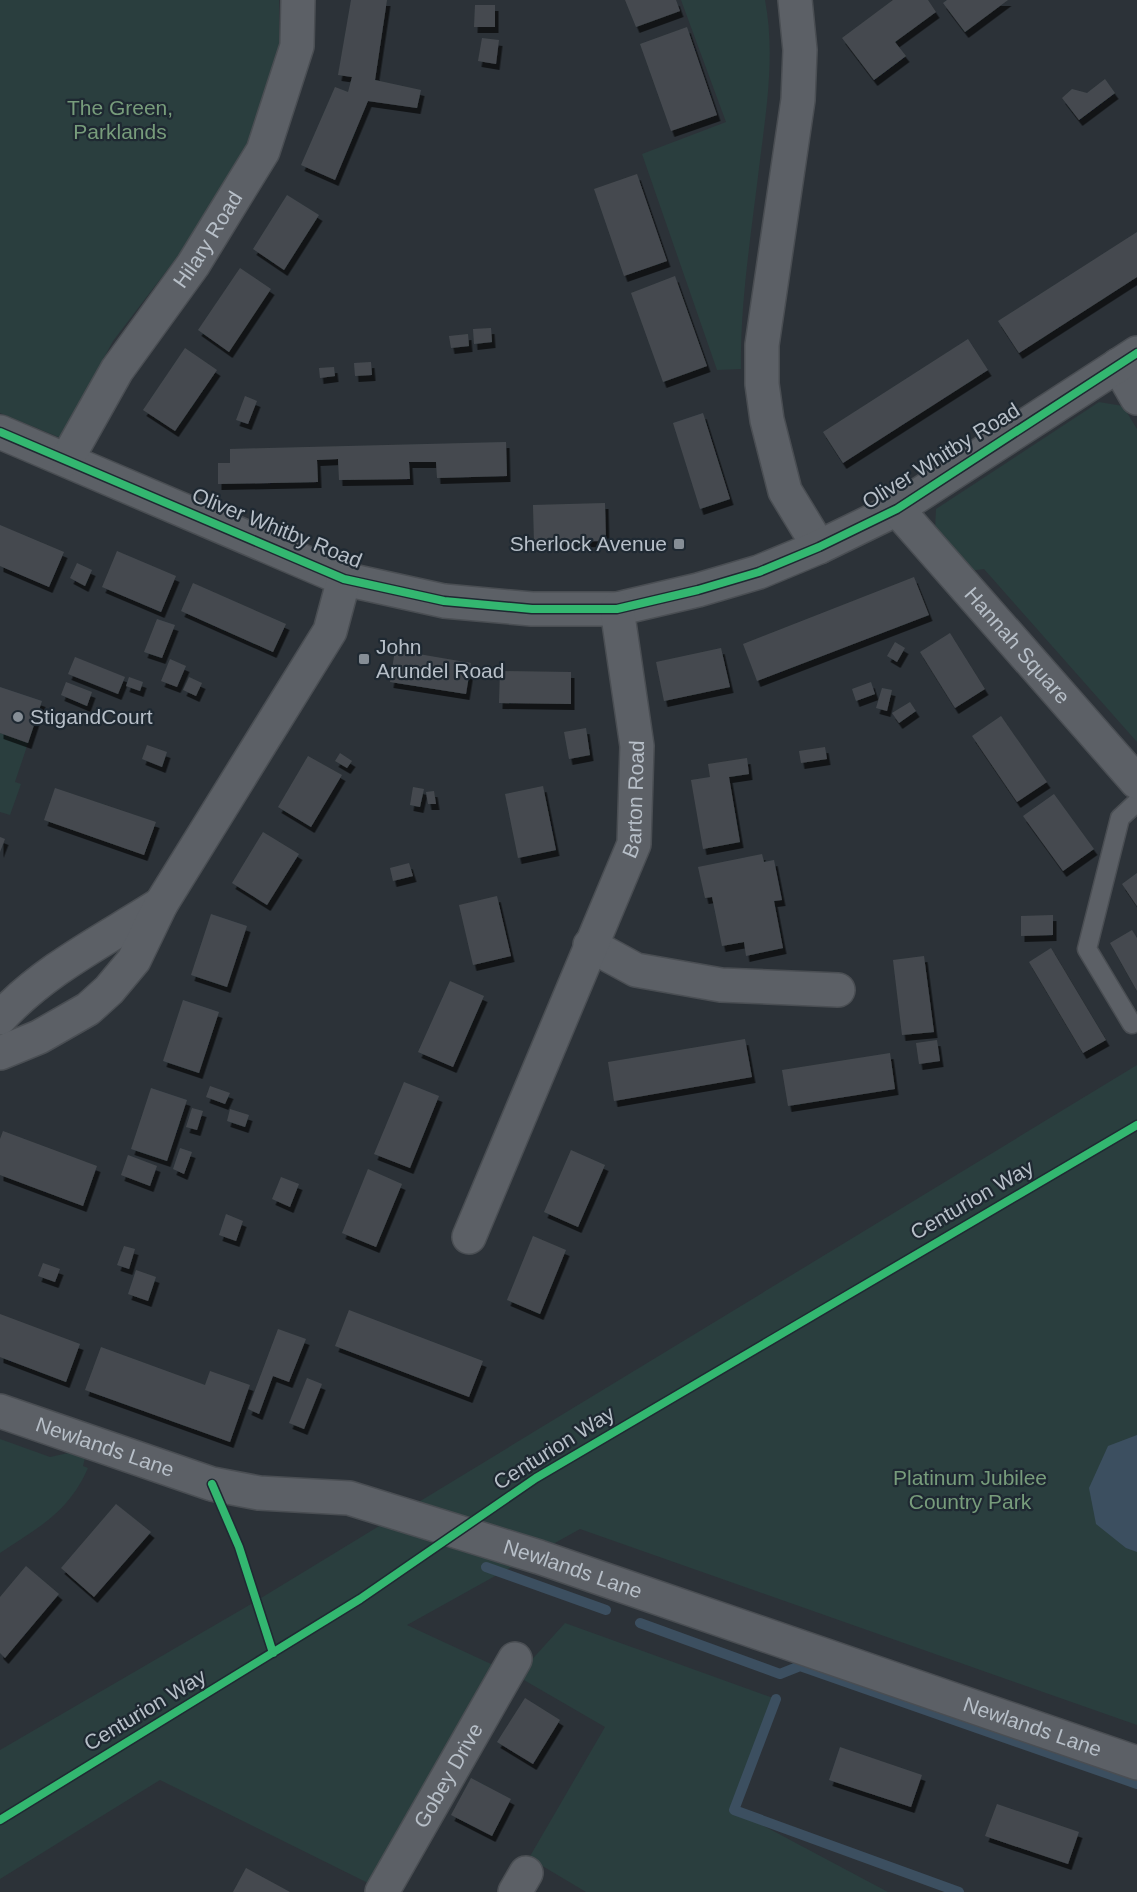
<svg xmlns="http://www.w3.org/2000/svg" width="1137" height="1892" font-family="Helvetica,sans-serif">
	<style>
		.green { fill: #2a3e3e }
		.water { fill: #3c4f60 }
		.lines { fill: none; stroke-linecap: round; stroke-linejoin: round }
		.stream { stroke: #3c4f60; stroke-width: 10 }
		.building { fill: #454a4f; filter: url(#shadow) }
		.service-casing { stroke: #4a4e53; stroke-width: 21 }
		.minor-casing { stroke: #4a4e53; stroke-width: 36 }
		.service { stroke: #5c6066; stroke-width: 18 }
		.minor { stroke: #5c6066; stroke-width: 33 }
		.cycleway-casing { stroke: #1f2932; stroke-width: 11 }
		.cycleway { stroke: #33b770; stroke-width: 8 }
		.poi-dot { fill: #868e96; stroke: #1f2932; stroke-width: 2 }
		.labels { text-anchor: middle; stroke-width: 4.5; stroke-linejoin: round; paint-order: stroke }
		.park-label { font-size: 21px; fill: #779c7b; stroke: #1f2932 }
		.street-label { font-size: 21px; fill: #b7bfc8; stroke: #1f2932 }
		.poi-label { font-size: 21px; fill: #b7bfc8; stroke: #1f2932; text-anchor: start }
	</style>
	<defs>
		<filter id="shadow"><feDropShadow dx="3.5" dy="6" stdDeviation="0" flood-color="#0009"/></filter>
	</defs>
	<rect width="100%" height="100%" fill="#2c3238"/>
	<path class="green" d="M0 0H279V46L248 144 184 248 113 341 61 438 0 413Z
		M681 0H765C775 52 767 107 760 160 752 229 740 300 741 369L717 370 642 154 726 122Z
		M1099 402 1123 406 1137 429V742L984 569 969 571 935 530 936 509Z
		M0 733 28 743 15 782 21 784 10 815 0 812Z
		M1137 1065V1725L580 1529 407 1625 504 1670 430 1778 368 1883 160 1780 0 1879V1750L246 1607Z
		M0 1439 50 1457 82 1450 86 1454 83 1466 88 1468C68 1513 39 1527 0 1553Z
		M565 1623 776 1699 734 1810 888 1892H586L529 1858 605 1727 517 1676Z"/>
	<path class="water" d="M1137 1435V1552L1126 1548 1096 1524 1089 1488 1108 1446Z"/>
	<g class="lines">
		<path class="stream" d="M486 1567 606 1610
			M640 1623 780 1674 800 1666 1137 1784
			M776 1699 734 1810 959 1892"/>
	</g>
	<path class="building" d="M351 0H387L375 80 421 90 417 108 368 101 335 180 301 165 335 87 348 92 352 77 338 75Z
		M625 0H676L680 11 636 27Z
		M893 0H928L936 12 895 42 906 56 874 80 842 38Z
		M947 0H1008L965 32 943 3Z
		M475 5H495V27H474Z
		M687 27 717 115 671 131 640 44Z
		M482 38 499 40 496 64 478 61Z
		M1105 79 1115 93 1079 120 1062 98 1072 89 1087 93Z
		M637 174 667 261 624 276 594 189Z
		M287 195 319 215 284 270 253 249Z
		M1137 232V277L1019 353 998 321Z
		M240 268 271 289 229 352 198 330Z
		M675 276 707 366 663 382 631 293Z
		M491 328 492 342 474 344 473 329Z
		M468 334 469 346 451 348 449 336Z
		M968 339 988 370 843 463 823 432Z
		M185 348 217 370 175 431 143 410Z
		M371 362 372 375 355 376 354 363Z
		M334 367 335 376 320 378 319 368Z
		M245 396 257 401 248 424 236 420Z
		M703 413 730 499 700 509 673 423Z
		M506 442 507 476 437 478 436 462H409L410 479 339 480 338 459 317 460 318 482 218 484V463H230V449Z
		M605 503 606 541 534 542 533 505Z
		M0 525 64 552 49 587 0 566Z
		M117 551 176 576 161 612 102 587Z
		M77 563 92 570 85 586 70 578Z
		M914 577 929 615 757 681 743 644Z
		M193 583 286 624 273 652 181 611Z
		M157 619 175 625 162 658 144 652Z
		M950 633 985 689 955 708 920 652Z
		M895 642 905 648 897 662 887 656Z
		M721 648 730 687 664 701 656 662Z
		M395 650 471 663 466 694 390 682Z
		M75 657 125 677 118 694 68 674Z
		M170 659 186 666 177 687 161 681Z
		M500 671 571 672V704L499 703Z
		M129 677 143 682 140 691 126 686Z
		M189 677 202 683 196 696 183 690Z
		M66 682 92 692 87 706 61 695Z
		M871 682 875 694 856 701 852 689Z
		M0 687 42 701 28 743 0 733Z
		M882 688 892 690 887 711 876 708Z
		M910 702 916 711 899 723 892 713Z
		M1001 716 1047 782 1017 802 972 736Z
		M586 728 590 755 569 759 564 732Z
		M147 745 167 752 162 767 142 759Z
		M825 747 827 759 801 763 799 751Z
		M340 753 352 761 347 768 335 761Z
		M308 756 342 775 311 827 278 807Z
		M747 758 749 774 729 777 740 842 703 849 691 780 710 777 708 764Z
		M543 786 556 850 518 858 505 794Z
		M413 787 424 789 420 807 410 805Z
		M55 788 156 822 144 855 44 820Z
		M434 791 436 804H428L426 792Z
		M1054 794 1094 849 1063 871 1023 816Z
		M263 832 299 854 267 905 232 883Z
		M0 837 5 839 0 852Z
		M762 854 764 862 774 860 782 900 774 901 783 948 746 956 744 942 722 946 712 897 705 898 698 867Z
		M409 863 413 876 393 881 390 868Z
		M1137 873V906L1122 884Z
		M497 896 511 956 473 965 459 905Z
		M211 914 247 926 227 987 191 975Z
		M1053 915V935L1021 936V916Z
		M1132 930 1137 938V991L1110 943Z
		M1051 948 1106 1040 1083 1053 1029 962Z
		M924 956 934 1032 902 1035 893 960Z
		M450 981 484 996 453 1067 418 1052Z
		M183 1000 219 1012 199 1073 163 1061Z
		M745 1039 752 1077 614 1101 608 1062Z
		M937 1040 940 1061 919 1064 916 1043Z
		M890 1053 895 1089 788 1106 782 1070Z
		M404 1082 439 1096 410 1168 374 1154Z
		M210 1086 230 1093 225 1104 206 1097Z
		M151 1088 187 1100 167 1161 131 1149Z
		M192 1108 203 1111 197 1130 186 1127Z
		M230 1109 249 1115 245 1127 227 1121Z
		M3 1131 97 1166 83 1206 0 1175V1139Z
		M180 1148 192 1152 184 1174 173 1169Z
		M571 1150 605 1165 578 1227 544 1212Z
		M128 1155 157 1166 150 1186 121 1175Z
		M368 1169 402 1184 376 1247 342 1233Z
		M281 1177 299 1184 290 1207 272 1199Z
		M226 1214 243 1221 236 1241 219 1235Z
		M533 1236 566 1250 540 1314 507 1300Z
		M124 1246 135 1249 129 1269 117 1265Z
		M43 1263 60 1269 55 1282 38 1276Z
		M136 1270 156 1277 148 1301 128 1294Z
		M349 1310 483 1361 469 1397 335 1346Z
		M0 1314 80 1344 66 1382 0 1357Z
		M278 1329 306 1339 289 1382 273 1376 259 1414 248 1409Z
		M101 1347 205 1385 210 1371 250 1385 230 1442 85 1390Z
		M307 1378 322 1384 304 1429 289 1423Z
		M116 1504 151 1532 94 1597 61 1568Z
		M26 1566 59 1594 5 1658 0 1653V1597Z
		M525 1698 560 1720 533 1764 497 1742Z
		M840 1747 922 1775 911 1807 829 1780Z
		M471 1778 511 1799 492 1836 451 1815Z
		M997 1804 1079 1832 1068 1864 985 1836Z
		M246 1868 290 1892H233Z"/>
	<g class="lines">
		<defs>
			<path id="service" d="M1132 1024 1087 949 1120 818 1137 802"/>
			<g id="minor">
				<path d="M795 0 800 50 798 100 762 345V384L767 420 785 491 819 547"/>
				<path d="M1118 365 1137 398"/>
				<path d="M0 432 344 579 444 601 532 609H617L698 590 759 572 819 547 897 509 1137 353"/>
				<path id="s1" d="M67 459 117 370 193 265 263 151 297 46 298 0"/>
				<path id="s2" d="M897 509 1137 782"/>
				<path d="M590 945 636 970 721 985 838 990"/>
				<path d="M0 1018C45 969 105 940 161 904"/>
				<path d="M0 1053 39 1037 88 1009 109 990 134 960 161 904 330 631 344 579"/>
				<path id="s3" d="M469 1237 634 844 637 746 617 609"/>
				<path id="s4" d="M0 1411 212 1484 259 1493 349 1498 539 1557 1137 1763"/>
				<path id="s5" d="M382 1892 515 1659"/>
				<path d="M515 1892 526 1873"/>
			</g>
		</defs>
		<use href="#service" class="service-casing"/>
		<use href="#minor" class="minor-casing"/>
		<use href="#service" class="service"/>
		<use href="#minor" class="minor"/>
		<defs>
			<path id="cycleway" d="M0 432 344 579 444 601 532 609H617L698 590 759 572 819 547 897 509 1137 353
				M212 1484 239 1547 273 1653
				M0 1820 360 1599 536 1478 1137 1125"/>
		</defs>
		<use href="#cycleway" class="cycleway-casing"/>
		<use href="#cycleway" class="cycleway"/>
	</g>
	<g class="poi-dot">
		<rect x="673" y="538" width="12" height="12" rx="3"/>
		<rect x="358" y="653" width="12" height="12" rx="3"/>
		<circle cx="18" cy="717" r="6"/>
	</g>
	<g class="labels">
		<g class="park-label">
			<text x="120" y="115">The Green,<tspan x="120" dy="24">Parklands</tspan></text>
			<text x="970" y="1485">Platinum Jubilee<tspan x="970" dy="24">Country Park</tspan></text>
		</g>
		<g class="street-label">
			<text dy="7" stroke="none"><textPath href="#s1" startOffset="261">Hilary Road</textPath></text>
			<text transform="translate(941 456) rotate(-32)" y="7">Oliver Whitby Road</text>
			<text transform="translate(277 528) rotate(22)" y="7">Oliver Whitby Road</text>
			<text dy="7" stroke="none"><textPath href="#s2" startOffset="182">Hannah Square</textPath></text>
			<text dy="7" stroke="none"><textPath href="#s3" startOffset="471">Barton Road</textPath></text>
			<text transform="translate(972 1200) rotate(-30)" y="7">Centurion Way</text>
			<text dy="7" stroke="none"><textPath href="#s4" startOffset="111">Newlands Lane</textPath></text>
			<text transform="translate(554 1448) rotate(-32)" y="7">Centurion Way</text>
			<text dy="7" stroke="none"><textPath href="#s4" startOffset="597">Newlands Lane</textPath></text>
			<text transform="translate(145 1710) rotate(-31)" y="7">Centurion Way</text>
			<text dy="7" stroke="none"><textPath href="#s4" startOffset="1083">Newlands Lane</textPath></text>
			<text dy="7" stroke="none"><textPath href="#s5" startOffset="134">Gobey Drive</textPath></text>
		</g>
		<g class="poi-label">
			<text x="667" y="551" text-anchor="end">Sherlock Avenue</text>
			<text x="376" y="654">John<tspan x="376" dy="24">Arundel Road</tspan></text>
			<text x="30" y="724">StigandCourt</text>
		</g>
	</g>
</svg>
